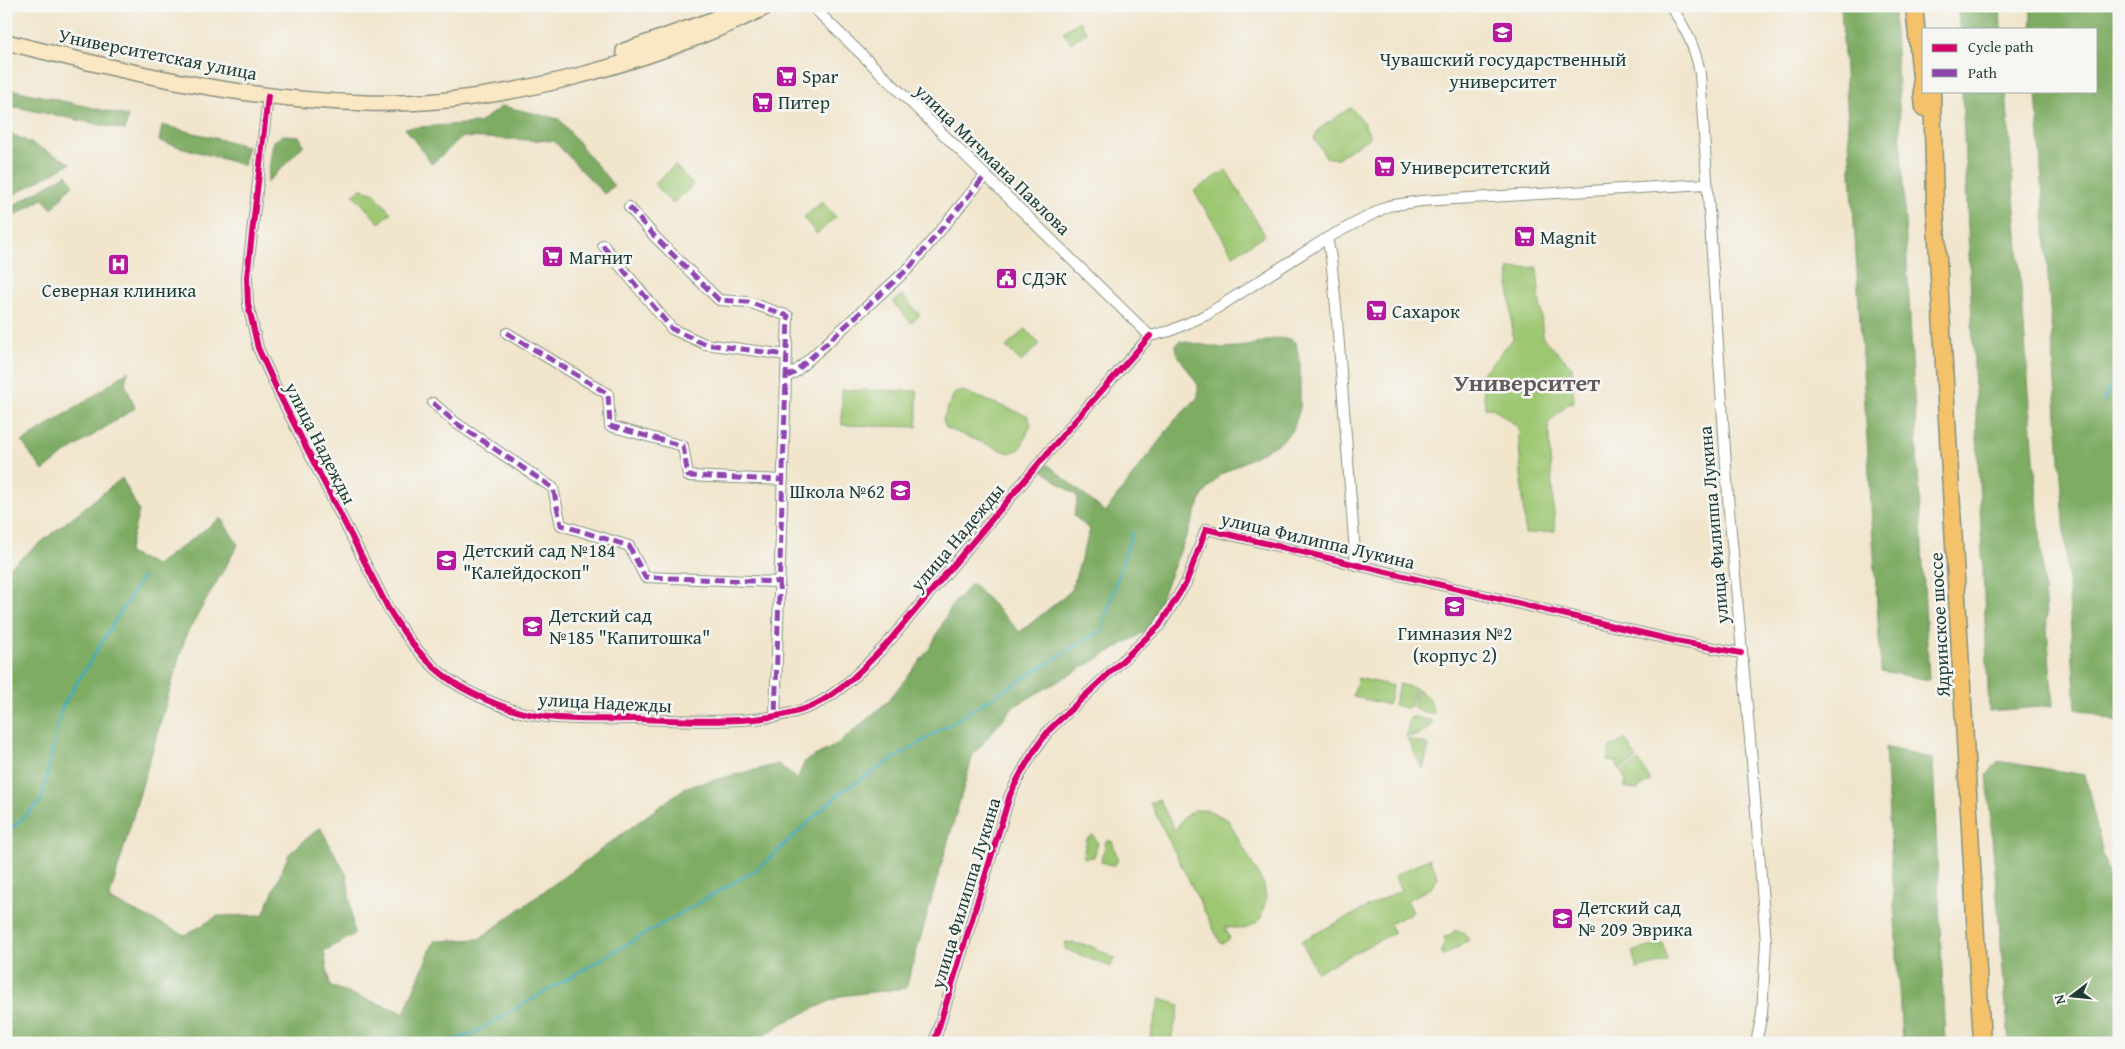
<svg xmlns="http://www.w3.org/2000/svg" width="2125" height="1049" font-family="'Gentium Book Plus',serif">
	<style>
		.green { fill: #9ec772; stroke: #5e8253 }
		.forest { fill: #7eac64; stroke: #4e744c }
		.lines { fill: none; stroke-linecap: round; stroke-linejoin: round }
		.stream { stroke: #3cabba; stroke-width: 2.5 }
		.street-casing { stroke: #889180; stroke-width: 12 }
		.secondary-casing { stroke: #889180; stroke-width: 18 }
		.primary-casing { stroke: #889180; stroke-width: 19 }
		.street { stroke: #fff; stroke-width: 10 }
		.secondary { stroke: #fae7c3; stroke-width: 15 }
		.primary { stroke: #f3c26a; stroke-width: 16 }
		.quiet { stroke: #8e44ad; stroke-width: 5; stroke-dasharray: 10 5; stroke-linecap: butt }
		.cycleway-casing { stroke: #f6f6f2; stroke-width: 9 }
		.cycleway { stroke: #d6006c; stroke-width: 6 }
		.labels { text-anchor: middle; stroke-width: 5; stroke-linejoin: round; paint-order: stroke }
		.street-label { font-size: 19px; fill: #1f3d34; stroke: #f6f6f2 }
		.poi-label { font-size: 19px; fill: #1f3d34; stroke: #f6f6f2; text-anchor: start }
		.district-label { font-size: 24px; font-weight: bold; fill: #61595d; stroke: #f6f6f2 }
	</style>
	<rect width="100%" height="100%" fill="#f6f6f2"/>
	<filter id="ink" filterUnits="userSpaceOnUse"><feTurbulence type="fractalNoise" baseFrequency=".02" numOctaves="2"/><feDisplacementMap in="SourceGraphic" scale="10" xChannelSelector="R" yChannelSelector="G"/><feConvolveMatrix kernelMatrix="1 2 1 2 8 2 1 2 1" color-interpolation-filters="sRGB"/></filter>
	<filter id="wash" filterUnits="userSpaceOnUse"><feTurbulence type="fractalNoise" baseFrequency=".0096" numOctaves="4" result="noise"/><feDisplacementMap in="SourceGraphic" scale="20" xChannelSelector="R" yChannelSelector="G"/><feGaussianBlur stdDeviation="1.12" result="paint"/><feColorMatrix in="noise" values="0 0 0 0 0 0 0 0 0 0 0 0 0 0 0 0 0 1.4 0 .05"/><feComposite in="paint" operator="in"/></filter>
	<g filter="url(#wash)">
		<rect width="100%" height="100%" fill="#f1e5cc"/>
		<path class="green" d="M1079 21 1087 32 1071 43 1063 32Z
			M1350 108C1360 114 1366 126 1370 137L1336 159 1326 157 1314 138 1319 129Z
			M675 165 693 185 672 204 654 184Z
			M1226 170 1265 235 1233 255 1194 191Z
			M361 189 373 192 391 213 379 223 353 194Z
			M822 202 836 217 817 234 803 218Z
			M1537 267 1543 338 1572 367 1574 402 1568 403 1548 424 1555 531 1525 534 1518 427 1493 408H1485L1482 374 1513 339 1508 269Z
			M902 295 920 315 911 323 893 302Z
			M1025 329 1040 344 1021 362 1006 347Z
			M842 390 917 391V427L842 425Z
			M963 391 1028 416 1031 425 1020 449 1009 453 946 428 943 419 954 394Z
			M1358 678 1393 686 1388 705 1353 696Z
			M1399 684 1415 688 1411 706 1406 708 1394 705Z
			M1417 689 1430 699 1434 714 1416 710 1413 706Z
			M1414 717 1433 721C1427 732 1418 737 1406 736L1410 718Z
			M1407 739 1429 745 1423 769Z
			M1625 739 1637 759 1619 770 1615 762 1607 761 1610 748Z
			M1639 761 1651 781 1636 790 1624 787 1626 780 1621 772Z
			M1159 799 1175 830 1184 817 1195 810H1208L1228 820 1264 885 1266 899 1261 918 1256 923 1244 929 1225 927 1230 939 1221 944 1150 803Z
			M1093 835 1098 843 1094 857 1085 858 1083 855 1087 839Z
			M1106 841H1112L1118 860 1114 866 1101 862Z
			M1429 858 1438 877 1431 888 1407 900 1413 912 1389 924 1394 933 1317 972 1301 941 1401 890 1394 876Z
			M1455 930 1463 933 1469 940 1444 956 1441 950 1445 943 1444 937 1450 936Z
			M1066 942 1091 946 1116 959 1112 963 1111 967 1065 949Z
			M1663 943 1668 961 1637 969 1632 952Z
			M1160 999 1180 1005 1170 1043H1149Z"/>
		<path class="forest" d="M1841 6H1890L1894 12 1929 680 1881 671Z
			M1958 6H2000L2001 29H1959Z
			M2030 6H2115L2119 61V723L2076 708 2036 91H2096V29H2032Z
			M6 88 128 116 125 130 6 105Z
			M1962 91H2006L2053 706 1989 711Z
			M502 106 559 119 614 186 604 194 554 141 462 137 432 164 405 128 479 123Z
			M162 125 247 146 244 165 159 141Z
			M6 131 71 163 6 199Z
			M283 135 299 136 304 145 267 183 273 142Z
			M67 174 73 184 52 209 43 199 14 216 9 208Z
			M1277 338 1289 339 1296 343 1300 363V408L1293 430 1281 442 1220 475 1203 495 1148 630 1013 707 973 755 906 988 841 996 783 1023 754 1043H6V570L122 478 139 511 128 553 156 565 221 518 238 545 186 635 109 899 185 935 218 916 263 915 289 854 320 827 347 876 354 935 324 951 330 986 404 1013 434 941 479 939 686 787 779 764 797 780 805 761 838 744 888 701 930 648 952 605 972 583 1020 632 1071 591 1090 530 1074 516 1078 497 1042 470 1047 464 1105 512 1175 420 1198 397V385L1176 352 1175 346 1180 341 1222 348 1248 346Z
			M128 371 125 383 135 408 63 455 43 471 22 442 92 397Z
			M1885 747 1933 759 1945 1043H1902Z
			M1998 761 2085 775 2119 923V1043H2009L1987 775Z"/>
		<g class="lines">
			<path class="stream" d="M2103 402 2119 368
				M6 834 41 801 62 707 142 577
				M444 1043 472 1034 759 868 842 791 1101 630 1132 533"/>
		</g>
	</g>
	<g filter="url(#ink)">
		<g class="lines">
			<defs>
				<path id="street" d="M812 6 1150 336
					M1671 6C1685 28 1696 48 1700 74L1729 510 1752 761 1766 942 1762 1014 1756 1043
					M268 96 247 277 248 304 258 348 280 396 388 608C409 643 434 675 472 693 490 702 509 710 529 714 563 721 599 719 634 719 686 720 767 727 814 705 842 692 864 667 886 645L1067 430 1150 336
					M629 207 656 238 719 300 748 302 788 316 775 717
					M1327 238 1331 258 1336 307 1356 565
					M603 245 672 329 705 344 787 355
					M507 333 608 394 610 426 683 446 688 476 783 480
					M1150 336 1170 331 1206 315 1327 238 1388 206 1421 201 1706 184
					M786 377 794 373 910 267 985 176
					M433 403 456 423 553 488 561 525 629 546 645 577 779 582
					M934 1043 1010 795C1021 771 1033 751 1049 730L1159 626 1186 583 1206 529 1676 641 1741 653"/>
				<path id="secondary" d="M6 42C125 72 243 100 366 103 496 107 652 63 768 6
					M624 51 712 20 742 6"/>
				<path id="primary" d="M1914 6 1924 108
					M1932 91 1935 205 1982 1043"/>
			</defs>
			<use href="#street" class="street-casing"/>
			<use href="#secondary" class="secondary-casing"/>
			<use href="#primary" class="primary-casing"/>
			<use href="#street" class="street"/>
			<use href="#secondary" class="secondary"/>
			<use href="#primary" class="primary"/>
			<path class="quiet" d="M629 207 656 238 719 300 748 302 788 316 775 717
				M603 245 672 329 705 344 787 355
				M507 333 608 394 610 426 683 446 688 476 783 480
				M786 377 794 373 910 267 985 176
				M433 403 456 423 553 488 561 525 629 546 645 577 779 582"/>
			<defs>
				<path id="cycleway" d="M268 96 247 277 248 304 258 348 280 396 388 608C409 643 434 675 472 693 490 702 509 710 529 714 563 721 599 719 634 719 686 720 767 727 814 705 842 692 864 667 886 645L1067 430 1150 336
					M934 1043 1010 795C1021 771 1033 751 1049 730L1159 626 1186 583 1206 529 1676 641 1741 653"/>
			</defs>
			<use href="#cycleway" class="cycleway-casing"/>
			<use href="#cycleway" class="cycleway"/>
		</g>
	</g>
	<defs>
		<symbol id="university-square" viewBox="-11 -11 22 22"><rect x="-9" y="-9" width="18" height="18" rx="4" fill="#b5179e" stroke="#f6f6f2"/><path d="M0-5L7-2L0 1L-7-2ZM-4 1L0 2.5L4 1V4Q0 6-4 4Z" fill="#fff"/></symbol>
		<symbol id="supermarket-square" viewBox="-11 -11 22 22"><rect x="-9" y="-9" width="18" height="18" rx="4" fill="#b5179e" stroke="#f6f6f2"/><path d="M-6-5.5h2.5l.6 2H6L4.5 2H-2.5L-4.4-4H-6ZM-1.5 3.2a1.3 1.3 0 1 0 .1 0ZM3 3.2a1.3 1.3 0 1 0 .1 0Z" fill="#fff"/></symbol>
		<symbol id="hospital-square" viewBox="-11 -11 22 22"><rect x="-9" y="-9" width="18" height="18" rx="4" fill="#b5179e" stroke="#f6f6f2"/><path d="M-5-5h3v3.5h4V-5h3V5h-3V1.5h-4V5h-3Z" fill="#fff"/></symbol>
		<symbol id="civic-square" viewBox="-11 -11 22 22"><rect x="-9" y="-9" width="18" height="18" rx="4" fill="#b5179e" stroke="#f6f6f2"/><path d="M-.6-6.5H3V-4.5H.6V-3L4-1V1h2V6H-6V1h2V-1L-.6-3ZM-1.2 2.5V6h2.4V2.5Z" fill="#fff"/></symbol>
		<symbol id="school-square" viewBox="-11 -11 22 22"><rect x="-9" y="-9" width="18" height="18" rx="4" fill="#b5179e" stroke="#f6f6f2"/><path d="M0-5L7-2L0 1L-7-2ZM-4 1L0 2.5L4 1V4Q0 6-4 4Z" fill="#fff"/></symbol>
	</defs>
	<g fill-rule="evenodd">
		<use href="#university-square" x="1490" y="20" width="25" height="25"/>
		<use href="#supermarket-square" x="774" y="64" width="25" height="25"/>
		<use href="#supermarket-square" x="750" y="90" width="25" height="25"/>
		<use href="#supermarket-square" x="1372" y="154" width="25" height="25"/>
		<use href="#supermarket-square" x="1512" y="224" width="25" height="25"/>
		<use href="#supermarket-square" x="540" y="244" width="25" height="25"/>
		<use href="#hospital-square" x="106" y="252" width="25" height="25"/>
		<use href="#civic-square" x="994" y="266" width="25" height="25"/>
		<use href="#supermarket-square" x="1364" y="298" width="25" height="25"/>
		<use href="#school-square" x="888" y="478" width="25" height="25"/>
		<use href="#school-square" x="434" y="548" width="25" height="25"/>
		<use href="#school-square" x="1442" y="594" width="25" height="25"/>
		<use href="#school-square" x="520" y="614" width="25" height="25"/>
		<use href="#school-square" x="1550" y="906" width="25" height="25"/>
	</g>
	<g class="labels">
		<g class="street-label">
			<text transform="translate(158 54) rotate(11)" y="7">Университетская улица</text>
			<text transform="translate(993 159) rotate(44)" y="7">улица Мичмана Павлова</text>
			<text transform="translate(321 443) rotate(63)" y="7">улица Надежды</text>
			<text transform="translate(1713 525) rotate(-95)" y="7">улица Филиппа Лукина</text>
			<text transform="translate(957 537) rotate(-50)" y="7">улица Надежды</text>
			<text transform="translate(1318 540) rotate(13)" y="7">улица Филиппа Лукина</text>
			<text transform="translate(1939 625) rotate(-93)" y="7">Ядринское шоссе</text>
			<text transform="translate(605 702) rotate(3)" y="7">улица Надежды</text>
			<text transform="translate(965 893) rotate(-73)" y="7">улица Филиппа Лукина</text>
		</g>
		<g class="poi-label">
			<text x="1503" y="66" text-anchor="middle">Чувашский государственный<tspan x="1503" dy="22">университет</tspan></text>
			<text x="802" y="83">Spar</text>
			<text x="778" y="109">Питер</text>
			<text x="1400" y="174">Университетский</text>
			<text x="1540" y="244">Magnit</text>
			<text x="569" y="264">Магнит</text>
			<text x="1022" y="285">СДЭК</text>
			<text x="119" y="297" text-anchor="middle">Северная клиника</text>
			<text x="1392" y="318">Сахарок</text>
			<text x="885" y="498" text-anchor="end">Школа №62</text>
			<text x="463" y="557">Детский сад №184<tspan x="463" dy="22">"Калейдоскоп"</tspan></text>
			<text x="549" y="622">Детский сад<tspan x="549" dy="22">№185 "Капитошка"</tspan></text>
			<text x="1455" y="640" text-anchor="middle">Гимназия №2<tspan x="1455" dy="22">(корпус 2)</tspan></text>
			<text x="1578" y="914">Детский сад<tspan x="1578" dy="22">№ 209 Эврика</tspan></text>
		</g>
		<g class="district-label">
			<text x="1527" y="391">Университет</text>
		</g>
	</g>
	<rect width="2125" height="1049" fill="none" stroke="#f6f6f2" stroke-width="25"/>
	<rect x="1922" y="28" width="175" height="65" fill="#f6f6f2" stroke="#a0aca6"/>
	<rect x="1932" y="44" width="25" height="8" fill="#d6006c" stroke="#a0aca6"/>
	<text x="1968" y="52" font-size="15" fill="#1f3d34">Cycle path</text>
	<rect x="1932" y="69" width="25" height="8" fill="#8e44ad" stroke="#a0aca6"/>
	<text x="1968" y="78" font-size="15" fill="#1f3d34">Path</text>
	<g transform="translate(2072 996) rotate(254)" stroke="#f6f6f2" stroke-width="4" paint-order="stroke">
	<path d="M0-4L9 19L0 12L-9 19Z" fill="#1f3d34"/>
	<text y="-8" font-size="14" font-weight="bold" text-anchor="middle" fill="#1f3d34">N</text>
	</g>
</svg>
